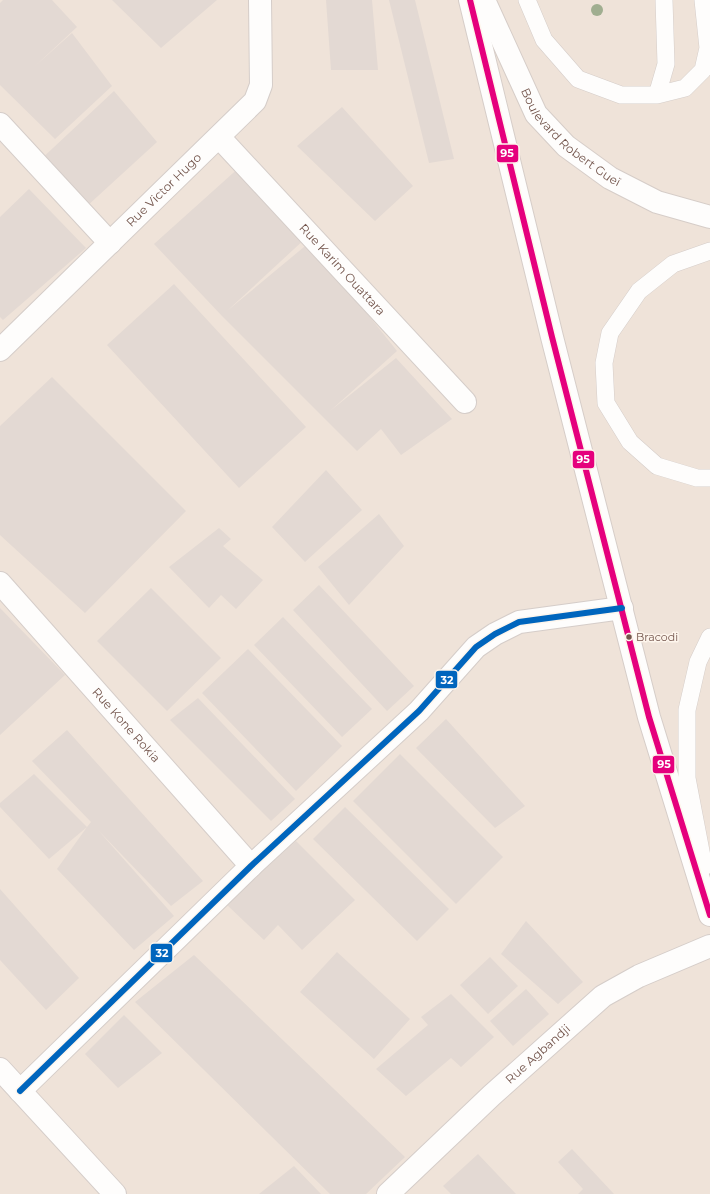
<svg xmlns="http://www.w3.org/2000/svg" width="710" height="1194" font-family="Montserrat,sans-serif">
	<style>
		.residential { fill: #efe3d9 }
		.building { fill: #e3d9d3 }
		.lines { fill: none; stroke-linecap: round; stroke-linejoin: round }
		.service-casing { stroke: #d5cdc9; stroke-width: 18 }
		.minor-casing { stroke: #d5cdc9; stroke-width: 24 }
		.secondary-casing { stroke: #d6cdc8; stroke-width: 24 }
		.service { stroke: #fefdfc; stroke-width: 17 }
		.minor { stroke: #fefdfc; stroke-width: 22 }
		.secondary { stroke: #fefdfc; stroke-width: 22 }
		.bus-1-casing { stroke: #fef6ed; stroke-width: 9 }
		.bus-2-casing { stroke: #fef6ed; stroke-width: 9 }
		.bus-1 { stroke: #e5007d; stroke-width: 6 }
		.bus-2 { stroke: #0065bd; stroke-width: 6 }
		.tree { fill: #a0ae90 }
		.bus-dot { fill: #74564d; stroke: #fef6ed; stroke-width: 1.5 }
		.labels { text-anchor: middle; stroke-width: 3; stroke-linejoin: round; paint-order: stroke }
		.bus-label { font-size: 11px; fill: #74564d; stroke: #fef6ed; text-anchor: start }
		.street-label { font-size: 12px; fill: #74564d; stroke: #fef6ed }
		.line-badge { stroke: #fef6ed; stroke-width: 1.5 }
		.badge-label { font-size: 11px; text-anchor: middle; font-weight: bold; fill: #fff }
	</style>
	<rect width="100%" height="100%" fill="#f6f1eb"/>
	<path class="residential" d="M0 0H710V1194H0Z"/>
	<path class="building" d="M3 0H52L77 27 34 67 72 33 112 86 55 139 0 85V3Z
		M112 0H217L161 48Z
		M326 0H372L378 70H331Z
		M389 0H415L454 159 429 163Z
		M114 91 157 142 86 207 38 162Z
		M342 107 413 186 375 221 297 146Z
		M242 165 307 237 227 311 310 242 397 351 330 411 396 358 452 419 401 455 381 429 357 451 222 316 154 244Z
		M29 189 86 248 3 320 0 317V217Z
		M174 284 306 427 239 488 107 345Z
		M52 377 186 511 85 613 0 535V426Z
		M326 470 362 510 305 562 272 527Z
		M379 514 404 546 349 605 318 567Z
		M219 528 231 539 223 546 263 580 236 609 221 595 209 608 169 567Z
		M319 585 414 686 387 711 293 610Z
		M151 588 221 658 167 711 97 641Z
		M0 608 65 675 0 735Z
		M283 617 372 709 342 737 254 645Z
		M248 649 342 746 296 791 202 693Z
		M198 698 295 799 271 821 170 720Z
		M446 719 525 806 495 828 416 748Z
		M67 730 203 881 171 906 98 830 174 916 134 950 57 869 87 827 49 859 0 807V803L34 774 87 827 91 822 32 761Z
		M400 754 503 857 456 904 353 801Z
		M345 807 449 909 417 941 313 839Z
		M296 841 355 900 302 950 278 925 264 940 226 904Z
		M0 889 79 978 46 1010 0 960Z
		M526 921 583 982 558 1004 501 954Z
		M337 952 410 1019 374 1059 300 992Z
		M194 955 405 1157 366 1194H330L135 1002Z
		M490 957 518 986 488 1014 460 985Z
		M526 989 549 1014 513 1046 490 1021Z
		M451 994 494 1037 461 1067 451 1058 406 1096 376 1069 428 1025 421 1017Z
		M124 1015 162 1053 118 1088 85 1054Z
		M572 1149 614 1194H578L583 1189 558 1162Z
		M478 1154 516 1194H451L443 1186Z
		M294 1166 321 1194H259Z"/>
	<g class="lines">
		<defs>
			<path id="service" d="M527 0 544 40 578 79 621 95H657L685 88 703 70 708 48 703 0
				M657 95 666 64 664 0
				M710 251 673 264 639 291 610 333 604 363 606 403 630 442 657 466 697 478H710
				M704 867 687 778V710L698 662 710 637"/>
			<g id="minor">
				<path d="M0 124 110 243"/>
				<path id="s1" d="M219 137 465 402"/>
				<path id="s2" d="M0 350 255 101 261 85 260 0"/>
				<path id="s3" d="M0 583 251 866"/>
				<path d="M0 1069 115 1194"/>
				<path d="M20 1091 251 866 419 711 476 647 495 634 519 622 622 608"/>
				<path id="s4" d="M388 1194 492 1095 603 996 639 976 710 946"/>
			</g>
			<g id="secondary">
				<path d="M470 0 552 337 649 717 710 915"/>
				<path id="s5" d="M484 0 536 114 566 146 610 178 657 202 710 217"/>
			</g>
		</defs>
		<use href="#service" class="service-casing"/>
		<use href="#minor" class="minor-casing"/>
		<use href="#secondary" class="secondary-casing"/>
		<use href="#service" class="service"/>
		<use href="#minor" class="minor"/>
		<use href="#secondary" class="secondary"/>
		<defs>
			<path id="bus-1" d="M470 0 552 337 649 717 710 915"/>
			<path id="bus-2" d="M20 1091 251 866 419 711 476 647 495 634 519 622 622 608"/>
		</defs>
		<use href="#bus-1" class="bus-1-casing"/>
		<use href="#bus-2" class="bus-2-casing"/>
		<use href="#bus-1" class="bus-1"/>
		<use href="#bus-2" class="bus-2"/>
	</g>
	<circle class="tree" cx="597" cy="10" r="6"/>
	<circle class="bus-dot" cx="629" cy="637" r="3.5"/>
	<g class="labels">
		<g class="bus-label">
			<text x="636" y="641">Bracodi</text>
		</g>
		<g class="street-label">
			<text dy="4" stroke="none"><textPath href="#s5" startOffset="166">Boulevard Robert Gueï</textPath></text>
			<text dy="4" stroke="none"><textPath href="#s2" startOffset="229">Rue Victor Hugo</textPath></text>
			<text dy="4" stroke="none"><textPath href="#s1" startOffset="181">Rue Karim Ouattara</textPath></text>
			<text dy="4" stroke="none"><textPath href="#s3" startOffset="190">Rue Kone Rokia</textPath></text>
			<text dy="4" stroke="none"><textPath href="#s4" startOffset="205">Rue Agbandji</textPath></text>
		</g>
	</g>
	<g class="line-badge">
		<rect x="496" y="144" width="23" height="19" rx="4" fill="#e5007d"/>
		<rect x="572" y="450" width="23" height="19" rx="4" fill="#e5007d"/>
		<rect x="435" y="670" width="23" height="19" rx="4" fill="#0065bd"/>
		<rect x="652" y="755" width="23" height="19" rx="4" fill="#e5007d"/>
		<rect x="150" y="943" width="23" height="20" rx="4" fill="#0065bd"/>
	</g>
	<g class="badge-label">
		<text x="507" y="157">95</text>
		<text x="583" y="463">95</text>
		<text x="447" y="684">32</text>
		<text x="664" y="768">95</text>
		<text x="162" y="957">32</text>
	</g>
</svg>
